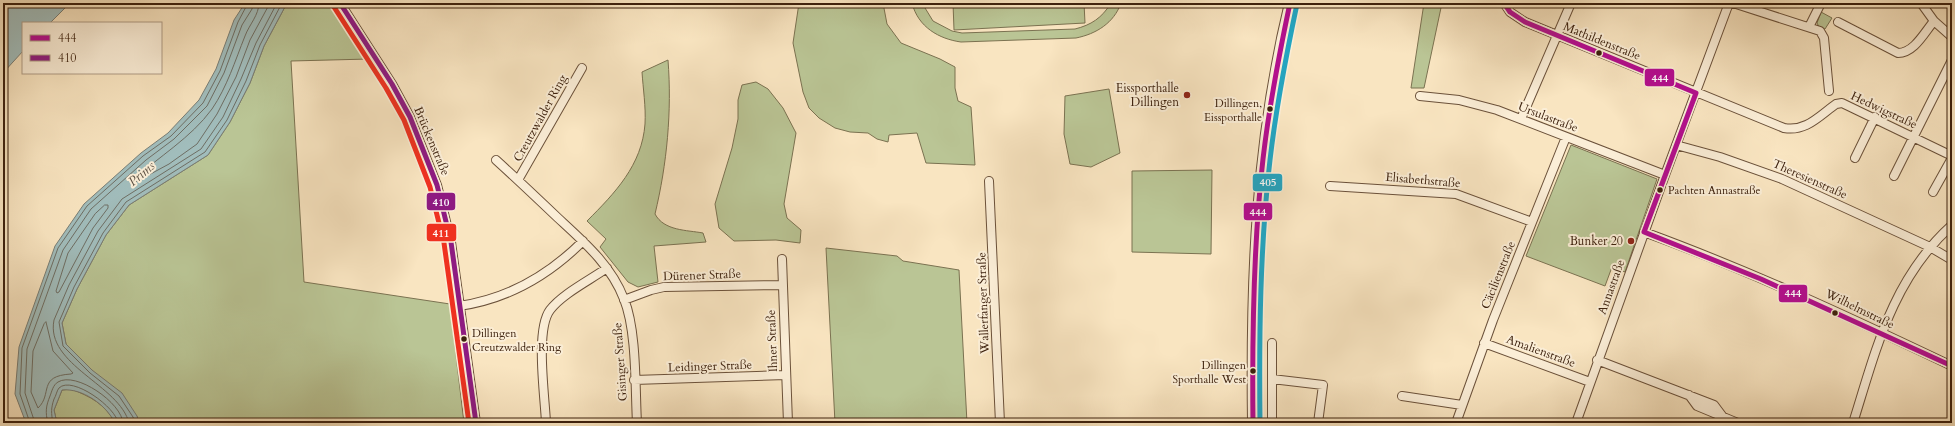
<svg xmlns="http://www.w3.org/2000/svg" width="1955" height="426" font-family="Cardo,serif">
	<style>
		.green { fill: #bac595; stroke: #7b7251 }
		.water { fill: #a1bdbc; stroke: #797e76 }
		.lines { fill: none; stroke-linecap: round; stroke-linejoin: round }
		.shore { stroke: #6e6e64; stroke-width: 1 }
		.minor-casing { stroke: #6b513a; stroke-width: 10 }
		.tertiary-casing { stroke: #6b513a; stroke-width: 12 }
		.minor { stroke: #fbeed7; stroke-width: 8 }
		.tertiary { stroke: #fbeed7; stroke-width: 10 }
		.bus-1-casing { stroke: #fbeed7; stroke-width: 8 }
		.bus-2-casing { stroke: #fbeed7; stroke-width: 8 }
		.bus-3-casing { stroke: #fbeed7; stroke-width: 8 }
		.bus-4-casing { stroke: #fbeed7; stroke-width: 8 }
		.bus-1 { stroke: #b30e8e; stroke-width: 5 }
		.bus-2 { stroke: #8e1b81; stroke-width: 5 }
		.bus-3 { stroke: #ef3120; stroke-width: 5 }
		.bus-4 { stroke: #23a5c1; stroke-width: 5 }
		.bus-dot { fill: #3c200d; stroke: #fbeed7; stroke-width: 1.5 }
		.poi-dot { fill: #8f2418; stroke: #fbeed7; stroke-width: 1.5 }
		.labels { text-anchor: middle; stroke-width: 4; stroke-linejoin: round; paint-order: stroke }
		.bus-label { font-size: 11px; fill: #3c200d; stroke: #fbeed7; text-anchor: end }
		.street-label { font-size: 12px; fill: #3c200d; stroke: #fbeed7 }
		.poi-label { font-size: 12px; fill: #3c200d; stroke: #fbeed7; text-anchor: end }
		.water-label { font-size: 13px; font-style: italic; fill: #5a4f42; stroke: #fbeed7 }
		.line-badge { stroke: #fbeed7; stroke-width: 1.5 }
		.badge-label { font-size: 11px; text-anchor: middle; font-weight: bold; fill: #fff }
	</style>
	<rect width="100%" height="100%" fill="#f9e5c1"/>
	<filter id="stains"><feTurbulence type="fractalNoise" baseFrequency=".005" numOctaves="4"/><feColorMatrix values="0 0 0 0 .2 0 0 0 0 .09 0 0 0 0 .02 0 0 0 .5 -.17"/></filter>
	<radialGradient id="worn" r=".72"><stop offset=".6" stop-color="#630" stop-opacity="0"/><stop offset="1" stop-color="#630" stop-opacity=".3"/></radialGradient>
	<path class="green" d="M287 3H329L369 59 291 61 304 282 450 304 464 423H139L137 416 66 344 62 323 77 289 106 235 129 205 208 155 230 122 250 83 264 46Z
		M799 3H883L887 24 901 43 940 59 955 67V88L958 101 971 107 975 165 926 163 917 133 889 135 888 142 877 139 868 133 850 132 835 128 819 118 809 108 803 92 793 43Z
		M912 3H922L933 21 952 31 962 33 1075 29C1091 25 1102 18 1111 3H1121C1114 23 1096 34 1076 38L961 42C939 39 918 27 912 3Z
		M953 3H1084L1085 23 954 30Z
		M1424 3H1442L1424 88H1411Z
		M1821 12 1832 18 1825 29 1819 27 1817 23Z
		M668 60C672 111 667 164 655 214 664 231 687 230 703 233L706 242 654 246 658 282 638 287 628 282 600 247 606 239 587 221C615 193 642 165 645 124 646 107 643 88 642 72Z
		M756 82 768 89 783 108 796 133 784 204 787 218 801 230 800 243 776 240 734 241 719 228 715 204 732 148 738 119V100L742 85Z
		M1109 89 1120 153 1091 167 1070 164 1064 134 1065 96Z
		M1571 145 1657 179 1625 272 1612 267 1605 286 1526 256Z
		M1212 170 1211 254 1132 252V171Z
		M826 248 897 256 903 261 959 270 967 423H835Z
		M71 389C89 396 106 404 115 423H57L54 410 62 390Z"/>
	<path class="water" d="M3 3H70L50 23H23V51L3 73Z
		M245 3H287L264 46 250 83 230 122 208 155 129 205 106 235 77 289 62 323 66 344 92 370 122 393 137 416 139 423H115C106 405 83 388 62 390L54 410 57 423H26L15 394 19 347 55 246 84 204 141 153 168 133 199 100 216 69 234 20Z"/>
	<g class="lines">
		<path class="shore" d="M259 3C259 15 249 25 245 36 235 61 227 87 212 109 191 138 158 157 132 181V184L169 164 197 144 217 114 236 77 250 40 270 3
			M105 205H108V208L93 228 59 292 57 293 56 291 68 253 95 214Z
			M46 322 53 351 73 373 71 374C37 376 53 394 38 408L31 392 33 351 44 324Z
			M30 423 20 394 22 348 58 248 87 206 143 156 171 136 203 103 220 71 238 22 248 3
			M35 423 25 393 27 349 63 250 91 209 146 160 174 139 207 106 224 73 242 25 252 9 253 3
			M48 423C45 412 46 406 50 396 52 391 53 385 58 382 76 371 122 403 123 423
			M53 423C51 413 51 408 54 399 56 396 57 390 59 388 72 375 117 408 118 423
			M129 423C120 385 45 365 54 320L69 285 98 231 122 199 201 149 223 117 241 79 256 43 277 3
			M135 423 133 417 119 396 90 373 63 346 59 322 74 287 103 233 126 202 205 152 227 120 246 81 260 45 282 3"/>
		<defs>
			<path id="minor" d="M340 3 392 84 410 117 437 185 451 242 476 423
				M1504 3 1510 12 1525 22 1784 128C1806 132 1819 116 1836 104L1842 103 1952 156
				M1733 3 1820 31 1824 38 1829 91
				M1921 3 1934 21 1952 37
				M1838 22 1898 53C1914 53 1924 33 1934 21
				M1809 27 1821 3
				M1420 96 1459 100 1497 110 1665 175
				M1521 119 1571 3
				M1676 145 1720 157 1782 179 1930 247 1952 260
				M1855 158 1875 117
				M496 160C517 179 537 198 558 218 584 242 611 265 624 299 637 331 635 388 637 423
				M1894 176 1952 60
				M518 180 582 68
				M989 181 1000 423
				M1330 186 1456 194 1532 222
				M1933 192 1952 158
				M1644 232C1751 271 1849 317 1952 366
				M782 259 788 423
				M624 300 651 290 664 287 782 285
				M459 306C508 299 548 276 583 241
				M1484 343 1590 382
				M1597 360 1714 405 1723 417
				M1272 379 1323 385 1318 423
				M634 380 786 375
				M1689 395 1697 406 1738 423
				M1402 396 1462 405
				M546 423C545 397 535 330 550 310 562 294 590 280 607 268
				M1272 423V343
				M1456 423 1493 320 1566 137
				M1576 423 1665 175 1729 3
				M1853 423C1876 350 1892 279 1952 225"/>
			<path id="tertiary" d="M1253 423C1251 280 1256 143 1290 3"/>
		</defs>
		<use href="#minor" class="minor-casing"/>
		<use href="#tertiary" class="tertiary-casing"/>
		<use href="#minor" class="minor"/>
		<use href="#tertiary" class="tertiary"/>
		<defs>
			<path id="bus-1" d="M1504 3 1510 12 1525 22 1696 93 1644 232 1761 279 1952 366
				M1253 423C1252 335 1253 246 1263 159 1269 106 1279 55 1290 3"/>
			<path id="bus-2" d="M340 3 392 84 410 117 437 185 451 242 476 423"/>
			<path id="bus-3" d="M334 7 386 88 404 120 430 187 444 243 469 423"/>
			<path id="bus-4" d="M1260 423C1259 335 1260 247 1270 160 1276 107 1286 56 1297 4"/>
		</defs>
		<use href="#bus-1" class="bus-1-casing"/>
		<use href="#bus-2" class="bus-2-casing"/>
		<use href="#bus-3" class="bus-3-casing"/>
		<use href="#bus-4" class="bus-4-casing"/>
		<use href="#bus-1" class="bus-1"/>
		<use href="#bus-2" class="bus-2"/>
		<use href="#bus-3" class="bus-3"/>
		<use href="#bus-4" class="bus-4"/>
	</g>
	<g class="bus-dot">
		<circle cx="1599" cy="53" r="3.5"/>
		<circle cx="1270" cy="109" r="3.5"/>
		<circle cx="1660" cy="190" r="3.5"/>
		<circle cx="1835" cy="313" r="3.5"/>
		<circle cx="464" cy="339" r="3.5"/>
		<circle cx="1253" cy="371" r="3.5"/>
	</g>
	<g class="poi-dot">
		<circle cx="1187" cy="95" r="4"/>
		<circle cx="1631" cy="241" r="4"/>
	</g>
	<g class="labels">
		<g class="bus-label">
			<text x="1262" y="107">Dillingen,<tspan x="1262" dy="14">Eissporthalle</tspan></text>
			<text x="1668" y="194" text-anchor="start">Pachten Annastraße</text>
			<text x="472" y="337" text-anchor="start">Dillingen<tspan x="472" dy="14">Creutzwalder Ring</tspan></text>
			<text x="1246" y="369">Dillingen<tspan x="1246" dy="14">Sporthalle West</tspan></text>
		</g>
		<g class="street-label">
			<text transform="translate(1602 41) rotate(22)" y="4">Mathildenstraße</text>
			<text transform="translate(1884 110) rotate(25)" y="4">Hedwigstraße</text>
			<text transform="translate(1548 117) rotate(21)" y="4">Ursulastraße</text>
			<text transform="translate(540 118) rotate(-61)" y="4">Creutzwalder Ring</text>
			<text transform="translate(432 141) rotate(67)" y="4">Brückenstraße</text>
			<text transform="translate(1810 179) rotate(24)" y="4">Theresienstraße</text>
			<text transform="translate(1423 180) rotate(5)" y="4">Elisabethstraße</text>
			<text transform="translate(702 275) rotate(-2)" y="4">Dürener Straße</text>
			<text transform="translate(1498 275) rotate(-68)" y="4">Cäcilienstraße</text>
			<text transform="translate(1611 287) rotate(-70)" y="4">Annastraße</text>
			<text transform="translate(983 303) rotate(-92)" y="4">Wallerfanger Straße</text>
			<text transform="translate(1860 309) rotate(26)" y="4">Wilhelmstraße</text>
			<text transform="translate(772 341) rotate(-92)" y="4">Ihner Straße</text>
			<text transform="translate(1541 351) rotate(20)" y="4">Amalienstraße</text>
			<text transform="translate(620 362) rotate(-94)" y="4">Gisinger Straße</text>
			<text transform="translate(710 366) rotate(-2)" y="4">Leidinger Straße</text>
		</g>
		<g class="poi-label">
			<text x="1179" y="92">Eissporthalle<tspan x="1179" dy="14">Dillingen</tspan></text>
			<text x="1623" y="245">Bunker 20</text>
		</g>
		<g class="water-label">
			<text transform="translate(141 173) rotate(-40)" y="5">Prims</text>
		</g>
	</g>
	<g class="line-badge">
		<rect x="1644" y="68" width="31" height="19" rx="4" fill="#b30e8e"/>
		<rect x="1252" y="173" width="31" height="19" rx="4" fill="#23a5c1"/>
		<rect x="426" y="192" width="30" height="19" rx="4" fill="#8e1b81"/>
		<rect x="1243" y="202" width="30" height="19" rx="4" fill="#b30e8e"/>
		<rect x="426" y="223" width="31" height="19" rx="4" fill="#ef3120"/>
		<rect x="1778" y="284" width="30" height="19" rx="4" fill="#b30e8e"/>
	</g>
	<g class="badge-label">
		<text x="1660" y="82">444</text>
		<text x="1268" y="186">405</text>
		<text x="441" y="206">410</text>
		<text x="1258" y="216">444</text>
		<text x="441" y="237">411</text>
		<text x="1793" y="297">444</text>
	</g>
	<rect width="1955" height="426" fill="none" stroke="#f9e5c1" stroke-width="16"/>
	<rect x="4" y="4" width="1947" height="418" fill="none" stroke="#3c200d" stroke-width="2"/>
	<rect x="8" y="8" width="1939" height="410" fill="none" stroke="#3c200d"/>
	<rect x="22" y="22" width="140" height="52" fill="#fbeed7" stroke="#af9c86"/>
	<rect x="30" y="35" width="20" height="6" fill="#b30e8e" stroke="#af9c86"/>
	<text x="58" y="42" font-size="12" fill="#3c200d">444</text>
	<rect x="30" y="55" width="20" height="6" fill="#8e1b81" stroke="#af9c86"/>
	<text x="58" y="62" font-size="12" fill="#3c200d">410</text>
	<rect width="100%" height="100%" filter="url(#stains)"/>
	<rect width="100%" height="100%" fill="url(#worn)"/>
</svg>
